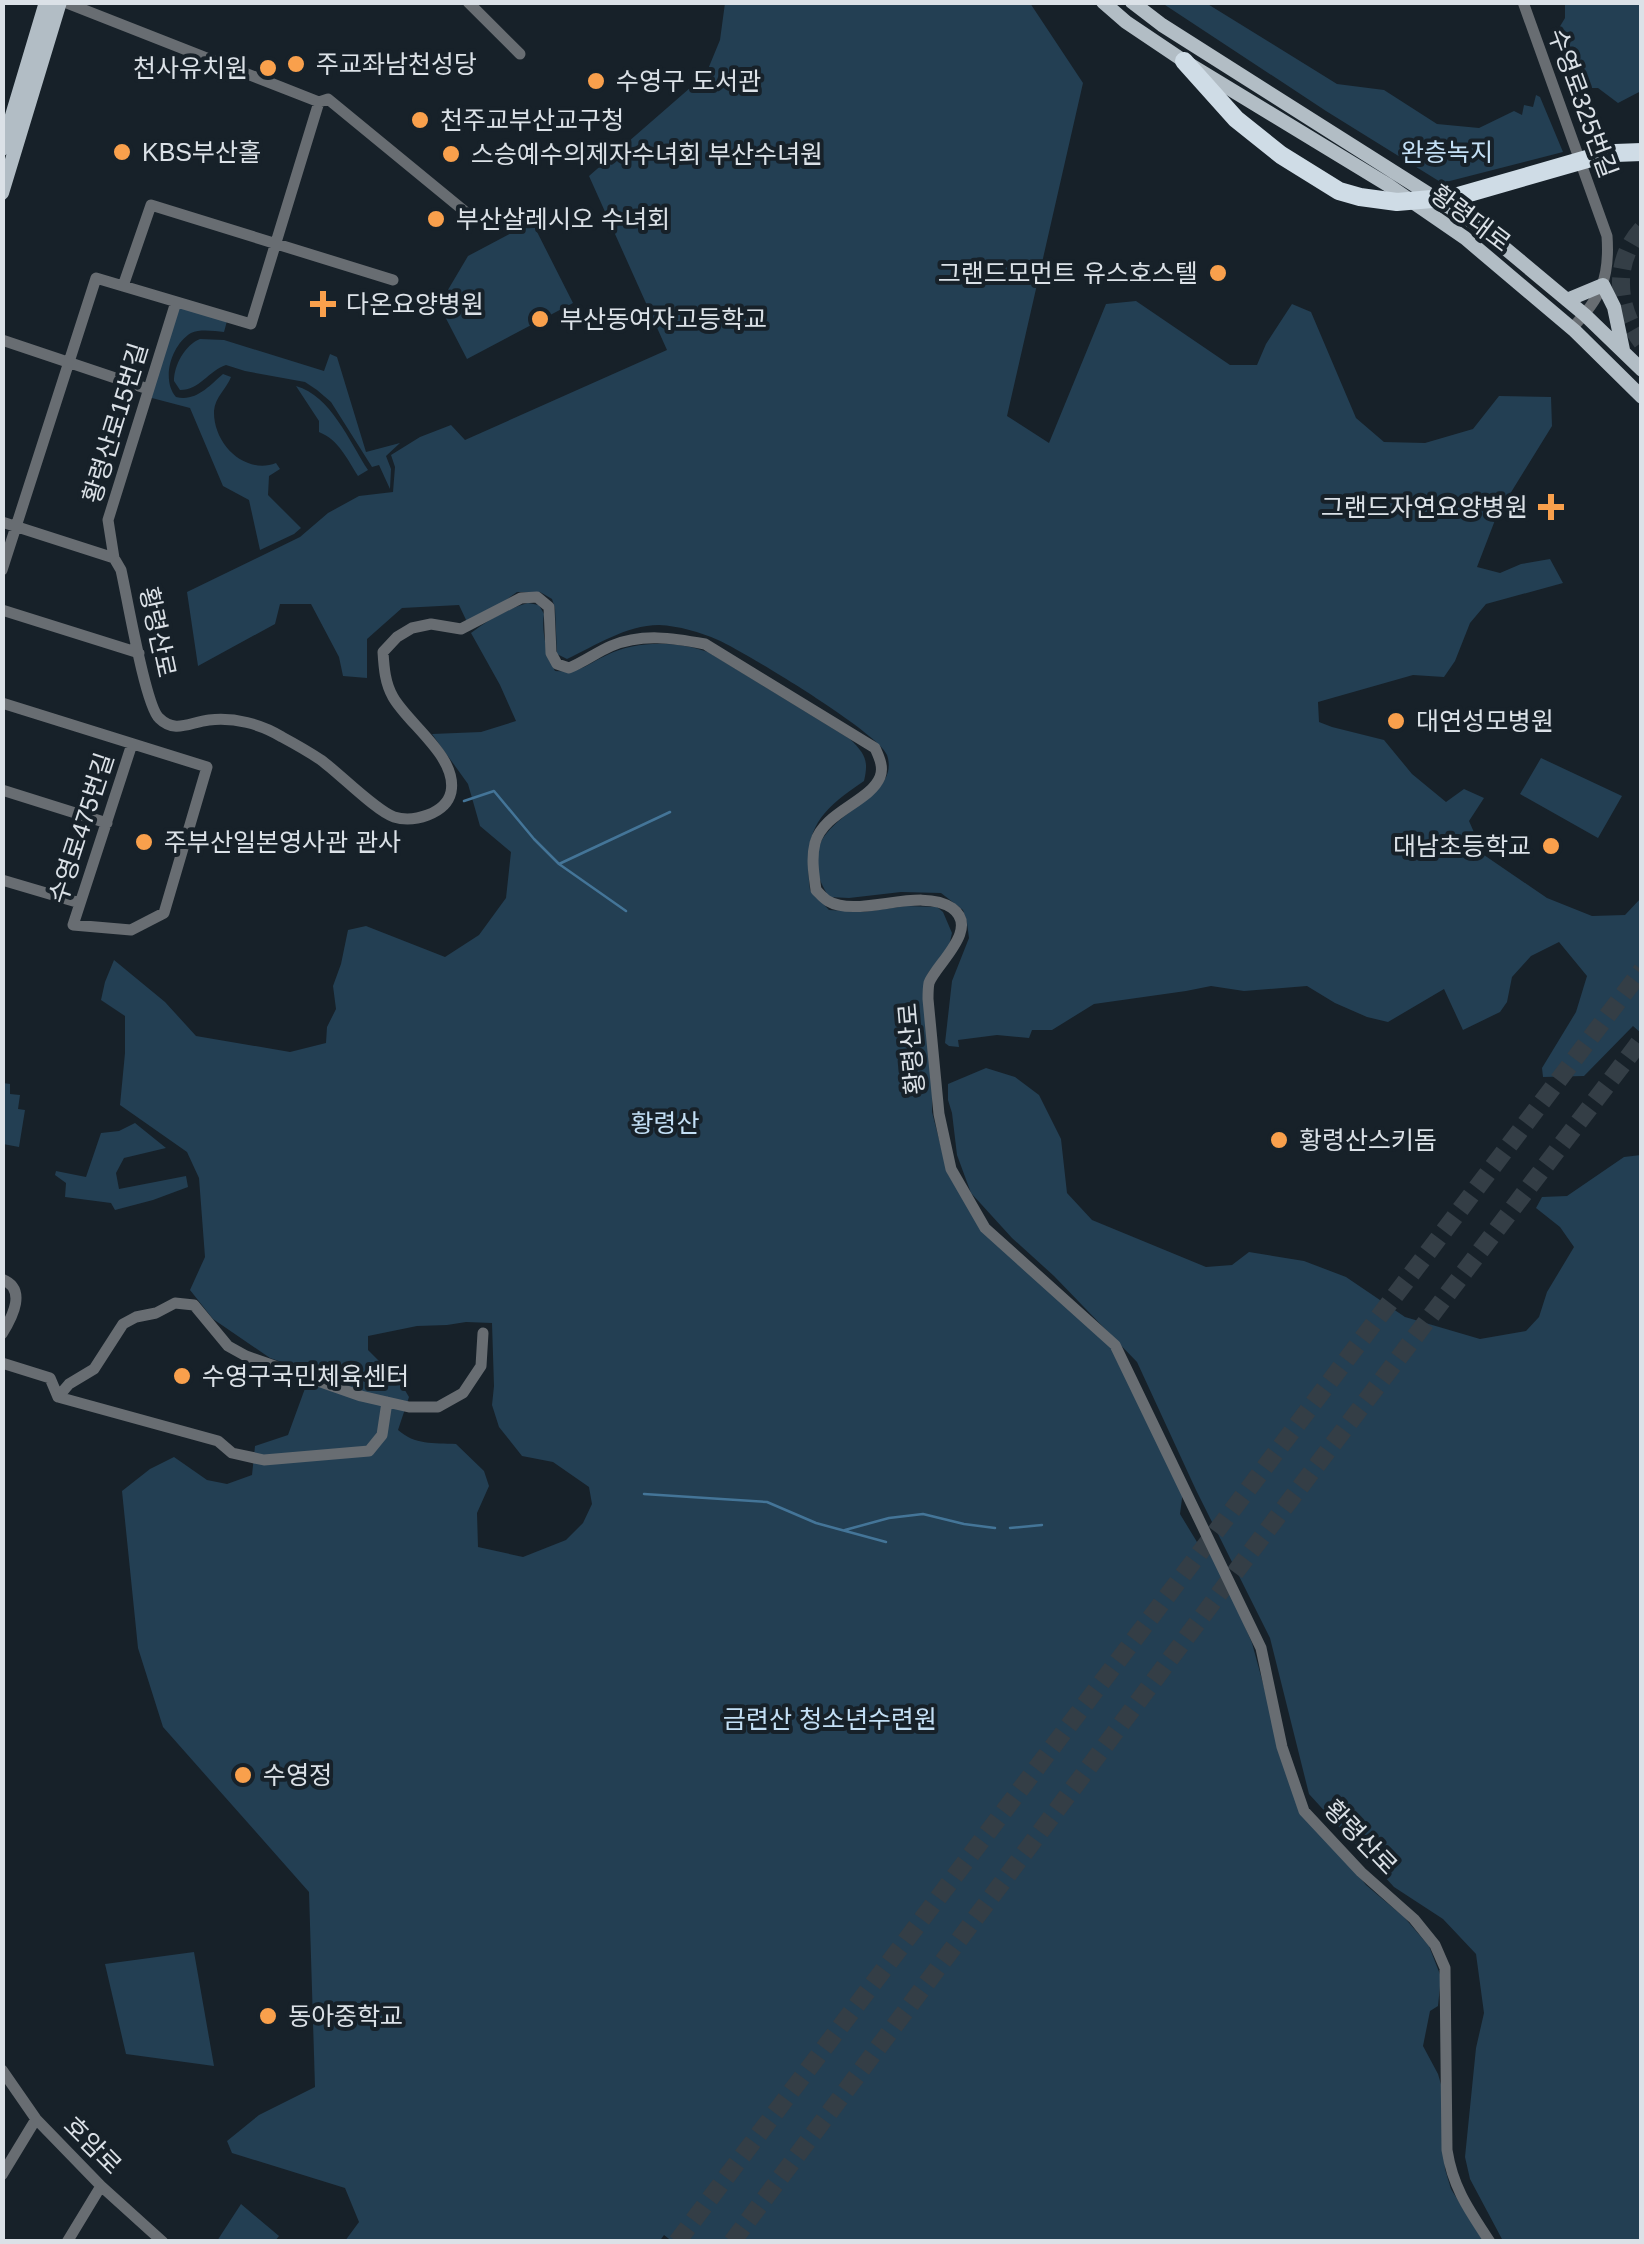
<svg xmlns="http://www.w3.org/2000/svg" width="1644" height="2244" font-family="Helvetica,'Noto Sans KR',sans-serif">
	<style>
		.green { fill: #233f53; fill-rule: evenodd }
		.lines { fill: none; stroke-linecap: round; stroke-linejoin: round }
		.stream { stroke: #447598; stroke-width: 2.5 }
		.highway-tunnel { stroke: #343e46; stroke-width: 18; stroke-dasharray: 18 9; stroke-linecap: butt }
		.minor { stroke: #686d72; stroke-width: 11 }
		.major { stroke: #b2bdc5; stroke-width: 14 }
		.highway { stroke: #cfdce6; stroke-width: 18 }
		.poi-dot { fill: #f9a04c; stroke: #172129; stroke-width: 4 }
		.labels { text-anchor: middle; stroke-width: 8; stroke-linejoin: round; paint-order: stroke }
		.poi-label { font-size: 25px; fill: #dbe1e7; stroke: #172129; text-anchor: start }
		.street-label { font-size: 25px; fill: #dbe1e7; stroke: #172129 }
		.park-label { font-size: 25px; fill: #c4e0f6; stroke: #172129 }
	</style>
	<rect width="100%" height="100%" fill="#172129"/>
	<path class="green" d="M725 3H1030L1083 83 1007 416 1049 443 1106 304 1136 301 1230 365H1257L1266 344 1292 304 1311 312 1356 418 1384 442 1425 443 1473 429 1499 396 1551 397 1552 426 1497 515 1477 567 1500 573 1521 564 1550 559 1563 583 1486 604 1470 623 1455 661 1444 677 1413 675 1318 702 1319 722 1332 727 1384 740 1412 774 1446 802 1464 789 1484 798 1469 821 1484 855 1547 898 1592 916 1625 915 1641 898 1642 948 1639 952 1642 954 1641 1033 1633 1026 1584 1076 1543 1077 1542 1068 1576 1012 1587 976 1559 942 1531 956 1512 977 1507 1002 1500 1012 1463 1030 1444 989 1388 1022 1367 1017 1335 1003 1307 986 1244 991 1211 986 1186 991 1094 1004 1052 1030H1032L1029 1038 997 1035 958 1040 959 1047 949 1046 945 1043 952 981 969 938 967 923 963 910 941 893 901 892 849 898 829 897C776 816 905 809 887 755 879 733 745 652 718 640 700 632 679 626 659 625 626 625 595 646 567 659L557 654 555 608 552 599 540 592H517L502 603 467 622 459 605 402 608 367 639V678L343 676 339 657 311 604H280L275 624 198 666 187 592 300 537 328 513 359 496 393 492 395 467 391 455 420 437 451 425 465 440 667 350 589 176 706 74 720 40Z
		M1162 3H1206L1337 84 1384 90 1437 124 1479 128 1514 111 1522 115 1524 105 1533 107 1536 95 1540 97 1563 152 1442 183 1326 111Z
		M1565 3H1641V91L1618 103 1598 88H1580L1556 33 1565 18Z
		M532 222 573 303 467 359 439 305 468 256Z
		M182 307 227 321 224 332C214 331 200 329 191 333 171 345 161 380 176 397 196 402 209 386 223 374L231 377C227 388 215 397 214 411 213 444 245 475 276 463L280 469 269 476 268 495 301 528 294 534 260 550 249 500 223 486 190 408 148 397 175 310Z
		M200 339 224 340 324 371 330 354 337 357 366 452 400 443 386 456 391 469 390 489 379 465 372 467 331 402 317 390 305 382 245 371 226 365C208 371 200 390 180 390L174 381C174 365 185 345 200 339Z
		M296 386C331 396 349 441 368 470L358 476C347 459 339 440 319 432V421Z
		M528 603 539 605 544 614C541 631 547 656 555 671 583 673 585 665 607 655 637 640 677 641 708 652L850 739C865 754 869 760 864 781 816 813 803 831 810 890L829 910 864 912 906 906 937 907 943 912 952 933 949 946 928 973 923 992 932 1086V1112L948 1174 980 1227 1110 1346 1183 1491 1180 1514 1197 1542 1208 1549 1222 1573 1252 1643 1293 1793 1366 1885 1404 1917 1429 1946 1441 1977 1438 2006 1430 2011 1423 2046 1438 2074 1442 2088 1445 2169 1451 2189 1483 2241 673 2242 664 2235 659 2242 345 2241 359 2222 345 2188 232 2153 227 2141 259 2115 315 2087 309 1892 163 1727 138 1648 122 1491 150 1469 174 1457 207 1480 227 1484 252 1475 255 1446 288 1435 311 1372 270 1358 213 1319 190 1290 205 1257 199 1178 187 1152 120 1105 125 1053V1016L101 1000 105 982 114 960 165 1002 196 1036 290 1052 326 1043 327 1027 336 1009 333 986 341 964 348 930 366 926 445 957 479 935 506 898 511 852 480 826 468 784 432 734 481 732 516 721 500 685 471 633C488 620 507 609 528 603ZM466 1322 492 1323 494 1386 492 1405 499 1427 522 1456 553 1462 589 1487 592 1504 583 1523 566 1540 523 1557 478 1547 477 1513 489 1486 484 1471 456 1444C433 1443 415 1445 398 1430L409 1397 400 1382 368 1350V1336L417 1326 447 1325Z
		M1541 758 1622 796 1598 838 1520 794Z
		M986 1068 1015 1077 1039 1095 1061 1139 1067 1193 1092 1220 1206 1267 1232 1265 1249 1252 1304 1261 1346 1277 1405 1317 1480 1339 1526 1331 1539 1317 1547 1292 1574 1247 1560 1227 1536 1208 1542 1197 1567 1196 1624 1157 1641 1155V2241H1503L1470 2179 1465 2157 1476 2048 1484 2013 1476 1954 1443 1919 1394 1887 1309 1794 1270 1638 1196 1490 1137 1362 1054 1276 1012 1238 971 1193 957 1155 952 1113 948 1100V1084Z
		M3 1083 10 1084V1094L20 1095 18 1109 25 1110 19 1147 3 1144Z
		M135 1123 166 1148 124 1158 116 1173 119 1189 186 1176 188 1187 153 1200 115 1210 111 1203 65 1197 66 1183 55 1175 56 1171 86 1177 101 1133 119 1131Z
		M194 1952 214 2066 126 2054 105 1964Z
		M241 2204 279 2236 275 2241H217Z"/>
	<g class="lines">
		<path class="stream" d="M464 801 494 791 534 839 559 864 626 911
			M559 864 670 812
			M644 1494 767 1502 816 1523 886 1542
			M1010 1528 1042 1525
			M845 1530 889 1518 923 1514 964 1524 995 1528"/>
		<path class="highway-tunnel" d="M1642 229C1612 262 1616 308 1642 342
			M677 2242 1642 970
			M732 2242 1246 1558 1642 1039"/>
		<path class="minor" d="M64 2 319 102 328 99 468 214
			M468 2 520 54
			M1523 2 1607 236C1610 278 1601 298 1572 328
			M123 286 151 205 393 280
			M2 340 148 389
			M2 522 114 558 121 570C127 596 145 705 159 718 175 734 190 722 209 720 234 717 261 724 282 737 295 744 309 752 321 760 339 773 376 811 394 817 413 823 446 814 451 792 458 757 408 724 393 697 385 683 384 668 383 652L397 637 412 628 431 624 461 629 521 598 537 597 549 607 551 653 557 664 569 668C584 662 597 652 611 646 642 633 673 638 705 644L875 748C879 757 884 767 880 777 870 802 823 812 815 843 811 859 814 875 816 890 820 894 823 898 828 901 858 919 920 886 952 908 981 929 935 965 929 983 928 988 928 994 928 999L939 1114 951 1169 985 1228 1115 1345 1261 1648 1282 1747 1304 1811 1361 1872 1414 1919 1435 1945 1445 1968 1447 2150C1453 2188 1469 2210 1490 2242
			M114 558 108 520 176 302
			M2 570 96 278 251 324 319 102
			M2 610 139 653
			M2 703 207 767 164 913 131 930 73 925 132 744
			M2 790 107 823
			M2 880 80 903
			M2 1279C27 1289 13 1316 2 1334
			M2 1363 50 1378 58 1397 218 1441 232 1453 264 1460 369 1451 382 1435 387 1402 409 1407H438L463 1393 481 1366 483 1333
			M58 1397 69 1384 94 1369 123 1324 136 1317 156 1313 175 1303 194 1305 228 1346 246 1356 361 1396 387 1402
			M2 2070 36 2119 101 2186 163 2242
			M2 2175 36 2119
			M67 2242 101 2186"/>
		<path class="major" d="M1103 2 1126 22 1184 61 1388 185 1465 238 1575 331 1642 397
			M1132 2 1162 25 1476 224 1585 315 1642 370
			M2 149 46 2
			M2 193 60 2
			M1567 300 1603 285 1614 307 1623 350"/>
		<path class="highway" d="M1184 61 1236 119 1281 155 1339 191 1360 197 1397 202 1455 197 1594 157 1615 153 1642 152"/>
	</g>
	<g class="poi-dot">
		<circle cx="296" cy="64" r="10"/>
		<circle cx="268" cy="68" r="10"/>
		<circle cx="596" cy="81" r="10"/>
		<circle cx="420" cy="120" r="10"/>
		<circle cx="122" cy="152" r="10"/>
		<circle cx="451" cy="154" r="10"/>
		<circle cx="436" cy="219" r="10"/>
		<circle cx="1218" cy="273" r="10"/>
		<path d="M318 289h10v10h10v10h-10v10h-10v-10h-10v-10h10z"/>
		<circle cx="540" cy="319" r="10"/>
		<path d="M1546 492h10v10h10v10h-10v10h-10v-10h-10v-10h10z"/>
		<circle cx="1396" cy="721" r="10"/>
		<circle cx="144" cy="842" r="10"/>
		<circle cx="1551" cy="846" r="10"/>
		<circle cx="1279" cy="1140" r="10"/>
		<circle cx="182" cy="1376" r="10"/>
		<circle cx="243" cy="1775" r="10"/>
		<circle cx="268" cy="2016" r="10"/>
	</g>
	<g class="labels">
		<g class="poi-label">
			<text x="316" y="73">주교좌남천성당</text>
			<text x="248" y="77" text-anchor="end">천사유치원</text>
			<text x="616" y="90">수영구 도서관</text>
			<text x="440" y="129">천주교부산교구청</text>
			<text x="142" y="161">KBS부산홀</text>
			<text x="471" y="163">스승예수의제자수녀회 부산수녀원</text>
			<text x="456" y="228">부산살레시오 수녀회</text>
			<text x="1198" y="282" text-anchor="end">그랜드모먼트 유스호스텔</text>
			<text x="346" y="313">다온요양병원</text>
			<text x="560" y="328">부산동여자고등학교</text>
			<text x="1528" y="516" text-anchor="end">그랜드자연요양병원</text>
			<text x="1416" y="730">대연성모병원</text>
			<text x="164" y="851">주부산일본영사관 관사</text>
			<text x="1531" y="855" text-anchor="end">대남초등학교</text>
			<text x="1299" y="1149">황령산스키돔</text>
			<text x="202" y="1385">수영구국민체육센터</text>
			<text x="263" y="1784">수영정</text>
			<text x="288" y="2025">동아중학교</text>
		</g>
		<g class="street-label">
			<text transform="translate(1583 103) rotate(70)" y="9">수영로325번길</text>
			<text transform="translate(1471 218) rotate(37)" y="9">황령대로</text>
			<text transform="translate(115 423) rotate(-73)" y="9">황령산로15번길</text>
			<text transform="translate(158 632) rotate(78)" y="9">황령산로</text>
			<text transform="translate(81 828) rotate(-72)" y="9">수영로475번길</text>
			<text transform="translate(911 1049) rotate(-95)" y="9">황령산로</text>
			<text transform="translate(1361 1837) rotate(46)" y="9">황령산로</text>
			<text transform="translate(93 2145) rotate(45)" y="9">호암로</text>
		</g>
		<g class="park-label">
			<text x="1447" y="161">완층녹지</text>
			<text x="665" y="1132">황령산</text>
			<text x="830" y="1728">금련산 청소년수련원</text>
		</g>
	</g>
	<rect width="1644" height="2244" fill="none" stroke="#dbe1e7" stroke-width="10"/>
</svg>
